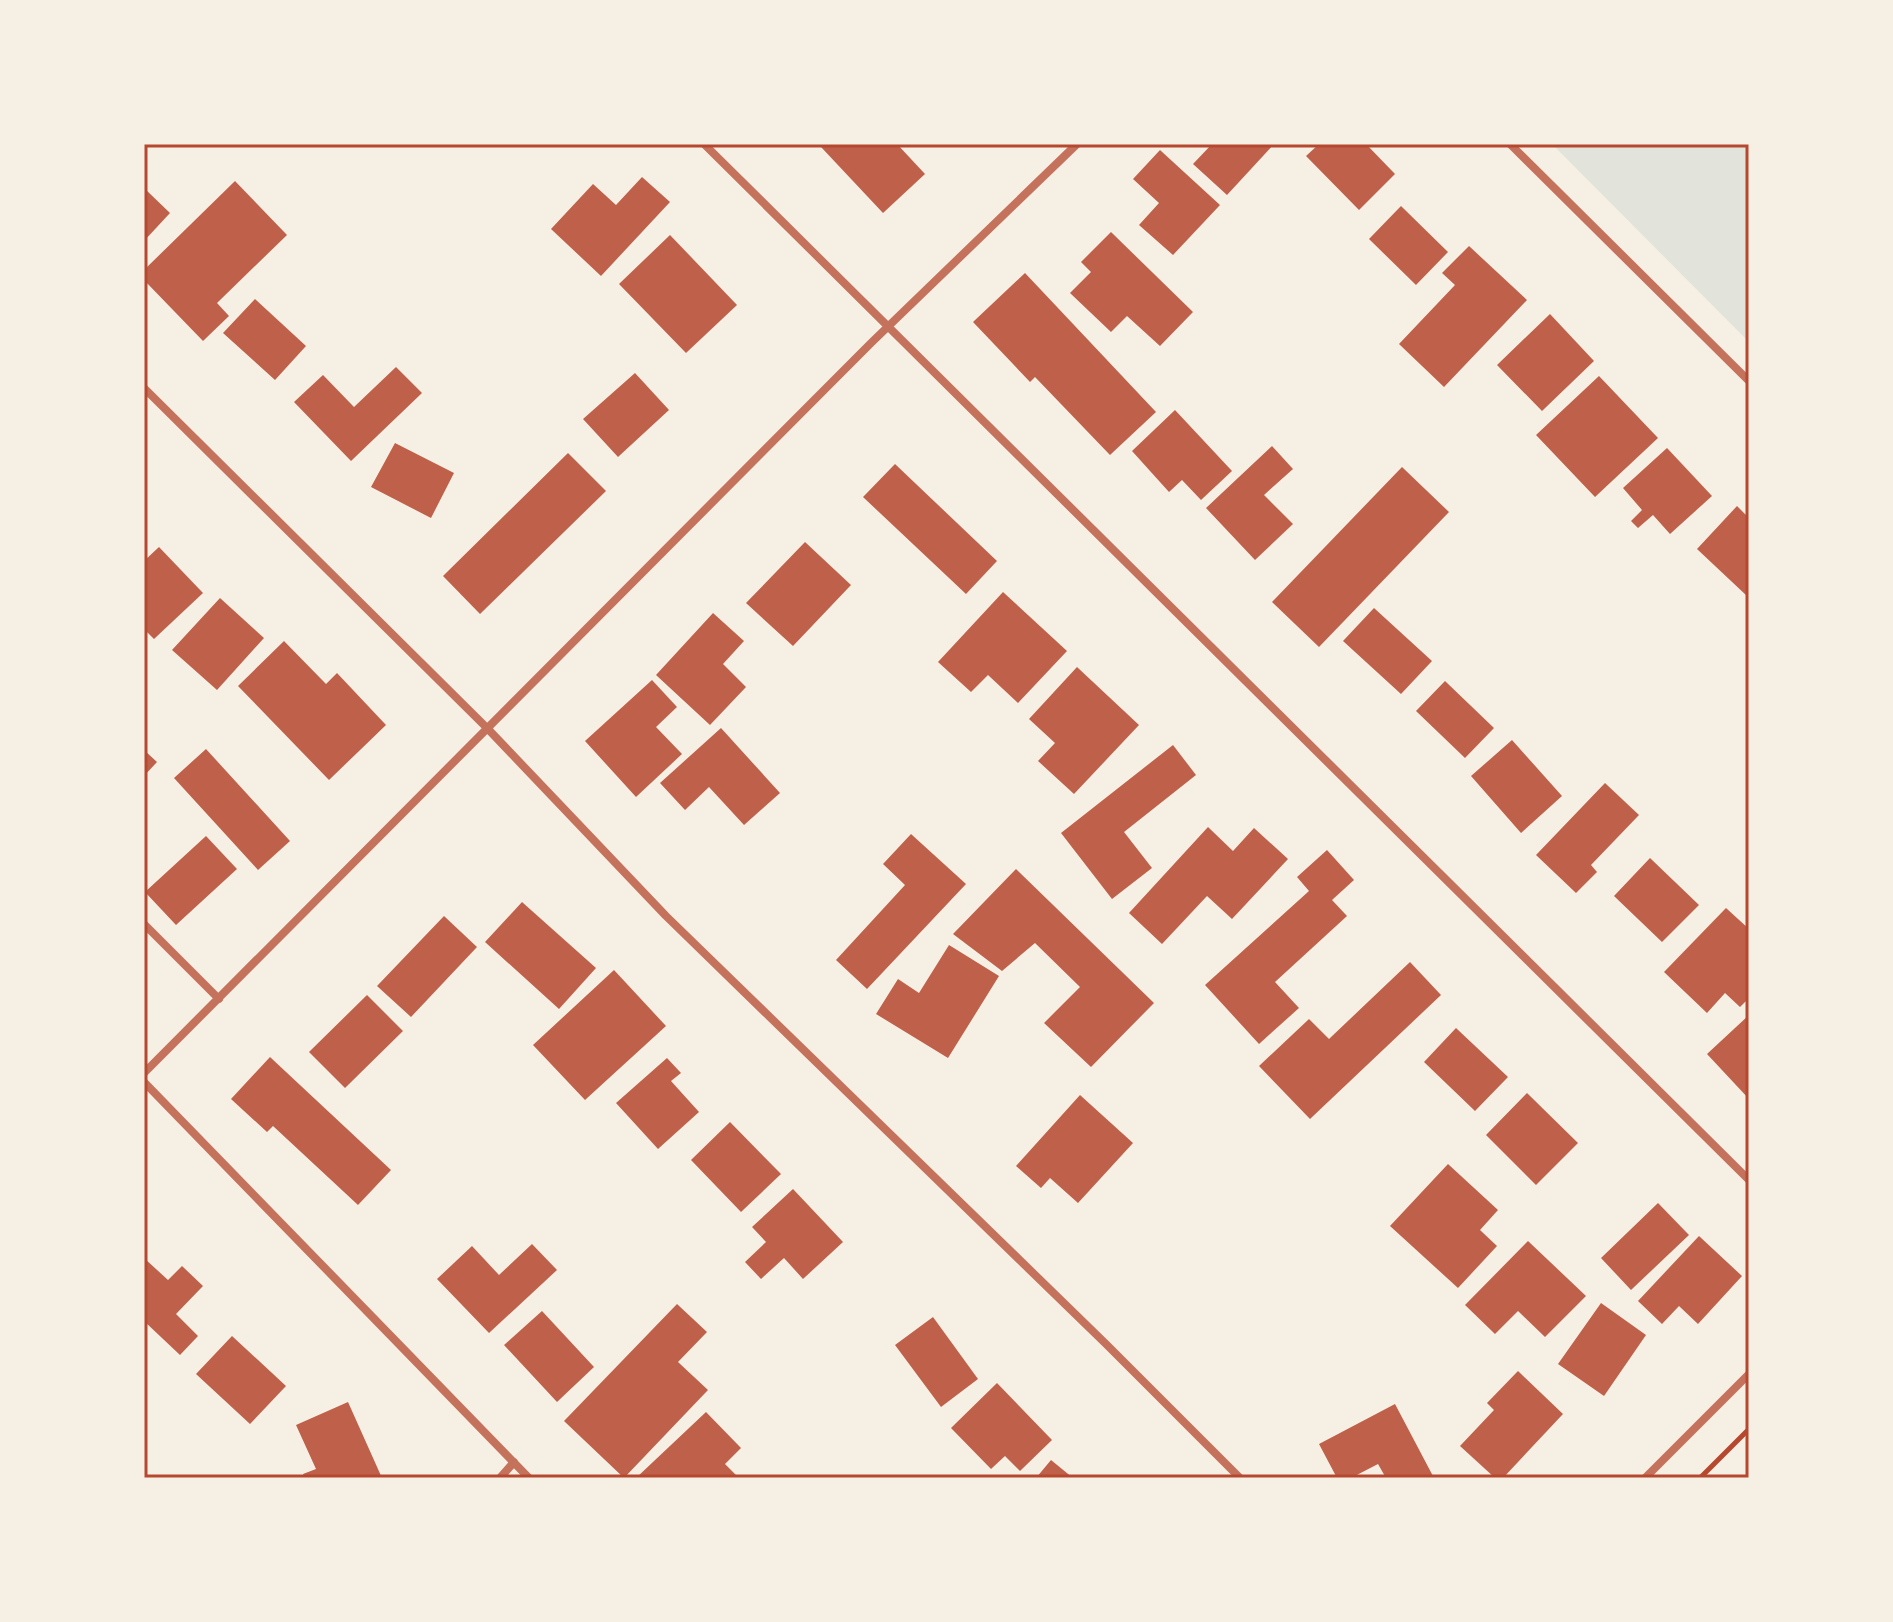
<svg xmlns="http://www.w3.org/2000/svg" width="1893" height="1622" font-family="'Zilla Slab',serif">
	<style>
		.green { fill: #e2e4dc }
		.building { fill: #bf614a }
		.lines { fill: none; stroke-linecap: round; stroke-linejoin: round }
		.path { stroke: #b5482f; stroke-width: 5 }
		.minor { stroke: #c5725c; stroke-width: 8 }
		.neatline { fill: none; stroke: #b5482f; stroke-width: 3 }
	</style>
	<rect width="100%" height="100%" fill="#f6efe4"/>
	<path class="green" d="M1552 144H1749V342Z"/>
	<path class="building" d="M824 144H897L925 174 883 213 821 147Z
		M1212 144H1274L1227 195 1193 164Z
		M1319 144H1366L1395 174 1359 210 1306 156Z
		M1160 150 1220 205 1173 255 1139 225 1159 203 1133 179Z
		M642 177 670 202 601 276 551 229 593 184 616 205Z
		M235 181 287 235 217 303 229 316 203 341 144 280V270Z
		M144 188 170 213 144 241Z
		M1401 206 1448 252 1416 285 1369 239Z
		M1111 232 1193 312 1160 346 1127 316 1111 332 1070 293 1091 272 1081 262Z
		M670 235 737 305 686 353 619 284Z
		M1469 246 1527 300 1444 387 1399 344 1455 285 1442 273Z
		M1025 273 1156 412 1110 455 1035 377 1030 382 973 322Z
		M255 299 306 346 275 380 223 333Z
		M1550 314 1594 361 1542 411 1497 365Z
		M396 367 422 393 351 461 294 402 323 375 354 407Z
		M635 373 669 410 618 457 583 419Z
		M1599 376 1658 438 1595 497 1536 435Z
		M1175 410 1232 471 1201 500 1182 480 1169 492 1132 451Z
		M395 443 454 473 431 518 371 487Z
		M1272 446 1293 469 1264 495 1293 524 1255 560 1206 508Z
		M1667 448 1712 496 1670 534 1653 515 1638 528 1631 521 1642 510 1623 488Z
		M568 453 606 491 480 614 443 576Z
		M895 464 997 561 966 594 863 497Z
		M1402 467 1449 512 1319 647 1272 602Z
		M1737 506 1749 518V594L1747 596 1697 549Z
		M805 542 851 585 793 646 746 603Z
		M159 547 203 593 154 639 144 629V561Z
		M1003 592 1067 651 1018 703 988 675 971 692 938 662Z
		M220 598 264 638 217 690 172 650Z
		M1374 608 1432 661 1401 694 1343 641Z
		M713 613 744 641 723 664 746 687 710 725 656 675Z
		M284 641 326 684 337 673 386 725 329 780 238 686Z
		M1077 667 1139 725 1074 794 1038 761 1055 743 1029 719Z
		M652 680 677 707 656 727 682 754 636 797 585 741Z
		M1445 681 1494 728 1465 758 1416 711Z
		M721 728 780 793 744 825 709 787 685 810 660 783Z
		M1512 740 1562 796 1521 833 1471 776Z
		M1173 745 1196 775 1124 832 1152 868 1112 899 1061 833Z
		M206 749 290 841 258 870 174 778Z
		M144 750 157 762 144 776Z
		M1605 783 1639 815 1591 865 1597 872 1576 893 1536 855Z
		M1208 827 1233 851 1254 828 1288 859 1232 919 1207 896 1162 944 1129 913Z
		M911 834 966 884 867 989 836 960 905 885 883 864Z
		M206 836 237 869 176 925 145 892Z
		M1327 850 1354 880 1332 900 1347 916 1275 982 1299 1008 1259 1044 1205 985 1309 891 1297 877Z
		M1650 858 1699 905 1662 942 1614 896Z
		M1016 869 1154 1003 1091 1067 1044 1023 1080 987 1035 943 1002 971 953 934Z
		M522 902 596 968 559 1009 485 942Z
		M1726 908 1749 929V998L1740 1007 1725 993 1707 1013 1664 972Z
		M444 916 477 947 411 1017 377 986Z
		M949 945 999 976 948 1058 876 1014 898 979 919 993Z
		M1410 962 1441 995 1310 1119 1259 1066 1309 1019 1329 1039Z
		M614 970 666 1026 585 1100 533 1045Z
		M367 995 403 1031 345 1088 309 1052Z
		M1749 1015V1099L1707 1054Z
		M1456 1028 1508 1077 1475 1111 1424 1062Z
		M270 1057 391 1170 358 1205 273 1126 267 1132 231 1099Z
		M667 1058 681 1073 671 1081 699 1112 658 1149 616 1103Z
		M1527 1093 1578 1143 1536 1185 1486 1135Z
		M1080 1095 1133 1143 1078 1203 1050 1178 1041 1188 1016 1166Z
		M730 1122 781 1174 741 1212 691 1160Z
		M1448 1164 1498 1210 1480 1230 1497 1246 1458 1288 1390 1226Z
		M793 1189 843 1242 803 1279 784 1258 761 1279 745 1262 766 1242 752 1227Z
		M1658 1203 1689 1235 1631 1290 1601 1258Z
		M1699 1236 1742 1276 1698 1324 1679 1306 1662 1324 1638 1301Z
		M1528 1241 1586 1296 1545 1337 1518 1311 1495 1334 1465 1305Z
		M532 1244 557 1270 489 1333 437 1279 472 1246 499 1275Z
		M144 1258 168 1280 182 1266 203 1286 176 1314 198 1336 180 1355 144 1321Z
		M1601 1303 1646 1335 1604 1396 1558 1364Z
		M677 1304 707 1332 678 1362 708 1390 624 1478 564 1421Z
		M542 1311 594 1367 557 1402 504 1345Z
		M933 1317 978 1379 941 1407 895 1345Z
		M232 1336 286 1386 250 1424 196 1374Z
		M1518 1371 1563 1414 1503 1478H1495L1460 1446 1494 1410 1487 1403Z
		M997 1383 1052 1440 1020 1471 1005 1456 991 1469 951 1428Z
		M348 1402 382 1478H305L303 1474 316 1469 296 1425Z
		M1395 1404 1434 1478H1386L1378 1464 1351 1478H1337L1319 1444Z
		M706 1412 741 1448 725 1464 739 1478H636Z
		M1051 1460 1073 1478H1036Z"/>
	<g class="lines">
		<path class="path" d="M1700 1478 1749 1429"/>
		<path class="minor" d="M704 144 1749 1180
			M1510 144 1749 381
			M144 388 487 728 666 916 1106 1344 1240 1478
			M144 924 219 999
			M144 1073 871 343 1077 144
			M144 1082 529 1478
			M500 1478 514 1462
			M1645 1478 1749 1374"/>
	</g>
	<rect width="1893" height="1622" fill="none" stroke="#f6efe4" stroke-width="292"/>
	<rect x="146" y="146" width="1601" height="1330" class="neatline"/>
</svg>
